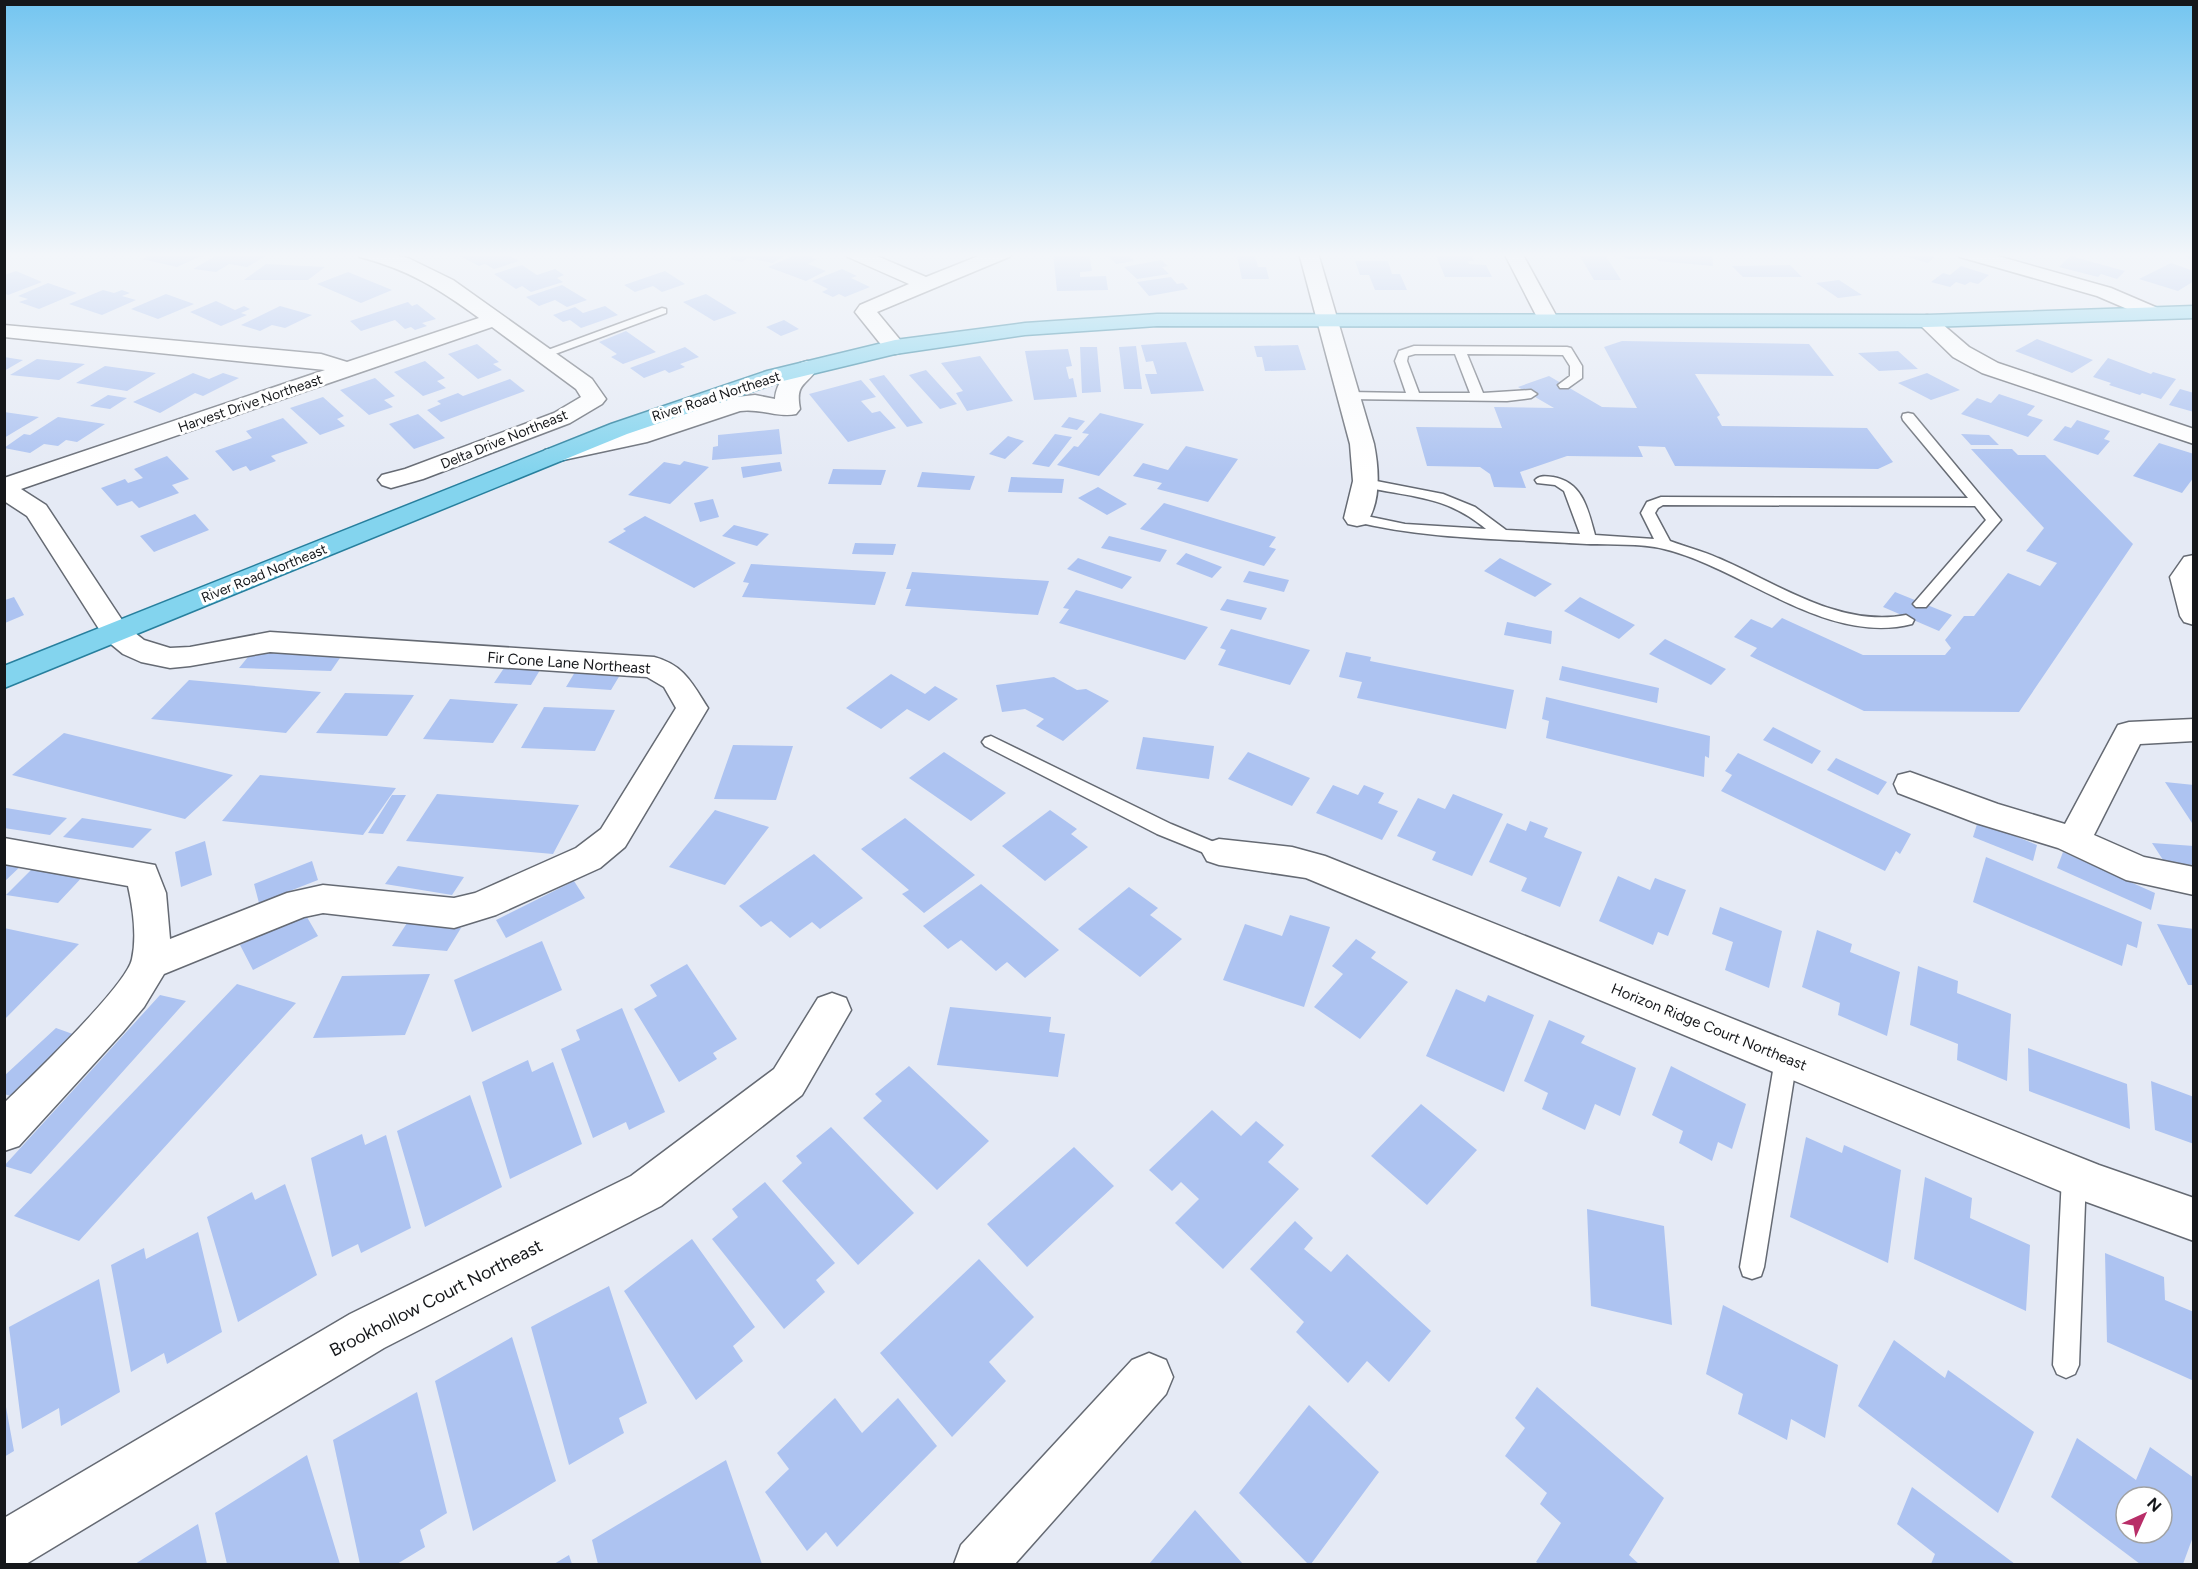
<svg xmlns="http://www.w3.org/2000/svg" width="2198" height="1569" font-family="Figtree,sans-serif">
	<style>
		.building { fill: #adc3f1; fill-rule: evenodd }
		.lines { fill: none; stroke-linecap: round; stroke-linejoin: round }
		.service-casing { stroke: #656a73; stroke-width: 3 }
		.minor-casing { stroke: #656a73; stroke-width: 3 }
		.primary-casing { stroke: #277f9d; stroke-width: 3 }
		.service { fill: #fff; fill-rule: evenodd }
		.minor { fill: #fff; fill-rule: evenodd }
		.primary { fill: #83d4ee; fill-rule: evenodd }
		.labels { text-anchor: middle; stroke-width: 6; stroke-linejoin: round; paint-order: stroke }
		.far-street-label { font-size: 14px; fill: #15171a; stroke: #fff }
		.street-label { font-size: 15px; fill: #15171a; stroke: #fff }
		.near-street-label { font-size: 18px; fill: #15171a; stroke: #fff }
	</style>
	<rect width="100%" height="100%" fill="#e5eaf5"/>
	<path class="building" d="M141 253H208L177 267 142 259 150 256Z
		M221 253H239L266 256 247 267 229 264 216 272 193 269Z
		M465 253H514L508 255 519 261 494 269 485 264 479 266 458 255Z
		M730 253H788L773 263 748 258 742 262 729 259 735 255Z
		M799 253 817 259 808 264 826 271 806 281 768 267Z
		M1053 253H1089L1092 271 1080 272V277L1106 276 1108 290 1057 291Z
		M1126 253 1134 261 1116 264 1106 254Z
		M1435 253H1470L1474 261H1468L1469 264 1486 265 1492 277H1445Z
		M1578 253H1604L1621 280H1594Z
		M1622 253H1712L1713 266 1658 261 1657 259H1626Z
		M1908 253H1920L1935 257 1928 263 1904 256Z
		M2173 253H2194V262L2186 256H2177Z
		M1237 256H1255L1258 267H1266L1269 279H1242Z
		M2070 256 2125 271 2117 279 2101 274 2098 277 2059 267Z
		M1161 260 1168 266 1162 267 1169 274 1137 279 1124 267Z
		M1355 261H1388L1392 274H1400L1407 290H1375L1369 275H1360Z
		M2171 263 2194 271V281L2178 291 2139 279Z
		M266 264 325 267 308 280H244Z
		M522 265 537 275 555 269 564 275 557 278 563 282 531 292 522 286 516 289 494 274Z
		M1790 265 1802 277H1743L1732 266Z
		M1961 266 1989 275 1978 284 1970 282 1965 285 1956 282 1950 287 1931 282 1943 273 1950 275Z
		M842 269 857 276 851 278 870 287 845 297 839 294 833 297 822 292 828 289 812 281Z
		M16 271 42 282 8 295 4 293V275Z
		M665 271 685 284 662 292 653 286 635 292 624 285Z
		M348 272 392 290 361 303 317 284Z
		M1171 277 1177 284 1183 283 1188 289 1149 296 1137 282Z
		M1839 280 1862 295 1838 298 1816 283Z
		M48 283 77 293 39 309 19 302 28 299 18 296Z
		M562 285 587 300 567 307 555 300 539 306 526 297Z
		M103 290 114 293 122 290 130 293 122 296 136 300 102 315 69 304Z
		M166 294 194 304 158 319 131 309Z
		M706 294 737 313 714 321 683 302Z
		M216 301 235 310 244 306 250 309 241 313 247 315 221 326 190 312Z
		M408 302 412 306 417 304 436 319 422 323 427 326 415 330 411 327 405 329 395 320 361 331 350 321Z
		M280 306 312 315 285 328 272 325 260 331 241 325Z
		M605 306 618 315 581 328 570 320 563 322 553 315 575 307 583 313Z
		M784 320 799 329 781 336 766 327Z
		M626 331 656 352 623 364 611 357 617 354 599 342Z
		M2037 339 2093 360 2072 373 2015 351Z
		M1622 341 1809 344 1834 376 1695 374 1720 415 1717 417 1722 426 1867 428 1893 462 1878 469 1675 466 1665 447 1638 446 1643 457 1567 456 1520 472 1526 488 1494 487 1490 474 1480 467 1427 466 1416 427 1502 428 1494 407 1554 408 1518 387 1549 376 1602 407 1637 408 1604 347Z
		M1186 342 1204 391 1151 394 1145 374H1157L1153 361 1146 362 1141 345Z
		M477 344 499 362 493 364 502 370 478 379 448 354Z
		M1298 345 1306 370 1265 371 1262 357H1257L1254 346Z
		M1136 346 1142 389H1124L1119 347Z
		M685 347 699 357 680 364 685 367 669 373 665 370 644 378 630 368Z
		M1080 347H1097L1101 392 1082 393Z
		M1068 349 1072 366 1066 367 1069 379 1073 378 1077 397 1034 400 1025 351Z
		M1898 351 1918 369 1879 371 1858 353Z
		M980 356 1013 401 967 411 956 393 963 391 941 363Z
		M4 357 23 360 4 371Z
		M2108 358 2151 374 2153 372 2176 379 2161 399 2142 393 2140 395 2109 385 2111 383 2093 377Z
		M37 359 85 364 59 380 10 375Z
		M425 361 445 378 437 381 446 388 423 396 394 372Z
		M105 366 156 373 127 391 76 383Z
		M926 370 957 404 940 409 909 375Z
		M193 373 209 379 223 373 239 378 203 396 195 393 160 413 133 402Z
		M1927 373 1960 390 1931 400 1898 383Z
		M884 375 923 423 907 427 869 379Z
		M375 378 395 396 384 400 393 407 369 415 340 390Z
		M510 379 525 391 441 422 427 410 441 404 437 401 458 393 463 396Z
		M861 380 876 397 861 401 872 413 880 411 896 428 848 442 809 394Z
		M2180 389 2194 393V412L2169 405Z
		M1999 394 2035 406 2027 415 2043 420 2028 437 1961 414 1977 398 1991 403Z
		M108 395 127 398 110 409 90 406Z
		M323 397 344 416 337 419 345 426 320 435 290 408Z
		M4 412 39 417 4 438Z
		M1100 413 1144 424 1099 476 1057 465 1074 446 1078 447 1089 434 1082 433Z
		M418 414 445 438 414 449 389 424Z
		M58 417 105 424 77 442 66 440 58 446 44 444 30 453 4 448 24 434 30 435Z
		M1069 417 1085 421 1077 430 1061 427Z
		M283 418 308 443 271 456 276 461 250 471 246 466 233 471 215 451 252 438 246 431Z
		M2077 420 2110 431 2104 439 2110 441 2098 455 2053 440 2065 426 2071 428Z
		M779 429 782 454 712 460 713 447 718 446V435Z
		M1055 434 1072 437 1049 467 1032 464Z
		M1961 434 1989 435 1999 445H1971Z
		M1008 436 1024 441 1005 459 989 454Z
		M2159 443 2194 454V477L2182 493 2133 476Z
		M1186 446 1238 459 1208 502 1157 489 1162 483 1133 476 1143 463 1168 470Z
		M1971 449H2012L2018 455H2045L2133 544 2019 712 1864 711 1750 656 1757 648 1734 637 1751 619 1772 628 1782 618 1863 655H1945L1951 648 1945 640 1964 616H1974L2008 573 2040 586 2057 563 2026 551 2044 528Z
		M167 456 189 479 172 485 179 493 139 508 132 501 117 506 101 488 125 479 128 483 143 478 134 469Z
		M684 461 709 467 670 504 628 495 664 462 680 465Z
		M780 462 782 471 743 478 741 467Z
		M833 469 886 470 881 485 828 484Z
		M922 472 975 476 970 490 917 487Z
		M1011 477 1064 479 1062 493 1008 492Z
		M1098 487 1127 504 1107 515 1078 498Z
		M713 499 719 517 700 522 694 503Z
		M1164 503 1276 537 1269 547 1276 549 1264 566 1140 529Z
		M195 514 209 530 154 552 140 536Z
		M645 516 736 563 694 588 608 542 626 531 623 529Z
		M734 525 769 534 757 546 722 536Z
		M1109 536 1167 550 1160 562 1101 548Z
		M855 543 896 544 893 555 852 554Z
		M1186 553 1222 567 1212 578 1176 564Z
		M1078 558 1132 577 1122 589 1067 569Z
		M1500 558 1552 584 1535 597 1484 571Z
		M751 564 886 572 875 605 742 597 749 583 743 582Z
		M1249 571 1289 580 1284 592 1243 582Z
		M912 572 1049 581 1038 615 905 606 911 589H906Z
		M1076 590 1208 627 1185 660 1059 623 1069 609 1063 608Z
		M1895 592 1952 615 1939 631 1883 607Z
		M14 597 24 615 5 623V600Z
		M1580 597 1635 625 1619 639 1564 611Z
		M1227 599 1267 608 1261 620 1220 610Z
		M1507 622 1552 631 1551 644 1504 635Z
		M1231 629 1310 650 1290 685 1218 665 1226 650 1220 648Z
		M1665 639 1726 669 1711 685 1649 654Z
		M252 652 342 655 331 671 239 668Z
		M1346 652 1371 657 1370 661 1514 690 1506 729 1357 698 1362 682 1339 677Z
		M1562 666 1659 688 1657 703 1559 680Z
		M504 668 540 670 531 685 494 683Z
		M575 672 620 675 611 690 566 687Z
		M891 674 925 694 935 686 958 699 929 721 907 709 881 729 846 708Z
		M1054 677 1077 690 1086 689 1109 701 1063 741 1036 726 1044 719 1025 709 1002 712 996 685Z
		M189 680 321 692 286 733 151 719Z
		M345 693 414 695 387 736 316 733Z
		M1546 697 1710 736 1709 758 1705 756 1704 777 1546 738 1549 721 1542 719Z
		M450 699 518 704 493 743 423 739Z
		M544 707 615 710 595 751 521 748Z
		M1773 727 1821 751 1812 764 1763 740Z
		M64 733 233 775 185 819 12 775Z
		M1143 737 1214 746 1209 779 1136 769Z
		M733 745 793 746 776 800 714 799Z
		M944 752 1006 793 971 821 909 778Z
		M1248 752 1310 778 1292 806 1228 779Z
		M1738 753 1911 834 1900 854 1896 851 1885 871 1721 791 1732 775 1725 771Z
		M1836 758 1887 782 1878 795 1827 770Z
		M260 775 396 788 363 835 222 821Z
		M2165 782 2194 785V826Z
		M1333 785 1358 795 1364 785 1384 793 1378 803 1398 811 1382 840 1316 813Z
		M437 794 579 805 553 854 406 841Z
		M1453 794 1503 814 1472 876 1432 860 1436 852 1397 836 1418 798 1445 809Z
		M392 795H406L383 834 368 833Z
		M6 808 67 818 50 835 4 828Z
		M715 810 769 827 725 885 669 867Z
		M1050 810 1077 829 1071 834 1088 847 1045 881 1002 846Z
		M82 818 152 829 133 848 63 837Z
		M905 818 975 875 924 913 902 894 909 890 861 849Z
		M1530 821 1548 828 1544 837 1582 852 1560 907 1521 891 1527 878 1489 862 1507 823 1526 831Z
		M1978 821 2037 845 2033 861 1973 837Z
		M205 841 212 875 181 887 175 852Z
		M2152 843 2194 846V865L2165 863Z
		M2063 852 2155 893 2151 910 2057 868Z
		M814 854 863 898 820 929 812 922 790 938 771 921 761 927 739 906Z
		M1986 857 2142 922 2137 948 2127 944 2122 966 1973 902Z
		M4 861 23 864 4 882Z
		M312 861 318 880 259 903 254 884Z
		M35 866 86 873 58 903 6 895Z
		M398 866 464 877 452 895 385 884Z
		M1618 876 1650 890 1655 878 1686 890 1668 936 1658 932 1653 945 1599 921Z
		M574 881 585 898 506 938 496 920Z
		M981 884 1059 950 1025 978 1007 962 996 971 961 940 948 949 923 926Z
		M1129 887 1158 908 1150 915 1182 939 1140 977 1078 929Z
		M1720 907 1782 931 1769 988 1725 970 1733 942 1712 934Z
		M304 912 318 936 253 970 240 945Z
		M1290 915 1330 927 1304 1007 1223 980 1245 924 1282 936Z
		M407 923 461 928 447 951 392 946Z
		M2157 924 2194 929V985H2188Z
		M4 928 79 944 4 1020Z
		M1817 930 1852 944 1850 952 1900 972 1887 1036 1838 1015 1840 1003 1802 987Z
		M1356 939 1376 952 1371 958 1408 982 1360 1039 1314 1007 1343 974 1332 966Z
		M542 941 562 990 472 1032 454 980Z
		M687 964 737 1039 713 1053 717 1059 679 1082 634 1009 657 996 650 985Z
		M1918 966 1958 981 1957 993 2011 1014 2007 1081 1957 1060 1958 1044 1910 1025Z
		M430 974 405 1035 313 1038 342 976Z
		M237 984 296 1003 79 1241 14 1216Z
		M1456 989 1485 1002 1488 995 1534 1015 1504 1092 1426 1056Z
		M160 995 186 1001 31 1174 4 1166Z
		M950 1007 1051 1017 1049 1032 1065 1034 1058 1077 937 1065Z
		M622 1008 665 1112 629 1130 626 1122 593 1138 561 1049 580 1040 576 1030Z
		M1549 1020 1585 1036 1581 1043 1636 1068 1620 1116 1595 1104 1585 1130 1542 1109 1548 1093 1524 1081Z
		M56 1028 81 1037 18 1098 4 1094V1076Z
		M2028 1048 2127 1084 2130 1129 2029 1091Z
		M528 1060 532 1072 553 1062 582 1144 510 1179 482 1082Z
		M909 1066 989 1141 937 1190 863 1118 882 1101 875 1094Z
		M1671 1066 1746 1104 1732 1149 1718 1142 1712 1161 1679 1143 1683 1131 1652 1115Z
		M2151 1081 2194 1097V1144L2155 1130Z
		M470 1095 502 1187 425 1227 397 1131Z
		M1421 1104 1477 1150 1427 1205 1371 1156Z
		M1212 1110 1241 1136 1256 1121 1284 1145 1268 1162 1299 1189 1223 1269 1175 1223 1199 1199 1181 1182 1172 1191 1149 1170Z
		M831 1127 914 1213 858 1265 782 1181 802 1163 796 1156Z
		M362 1134 365 1145 386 1135 411 1228 361 1253 358 1244 332 1257 311 1158Z
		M1806 1137 1842 1153 1844 1145 1901 1170 1888 1263 1790 1217Z
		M1074 1147 1114 1186 1027 1267 987 1224Z
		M1925 1177 1972 1198 1970 1218 2030 1245 2026 1311 1914 1259Z
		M765 1182 835 1263 816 1280 825 1292 784 1329 712 1239 738 1217 732 1209Z
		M285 1184 317 1275 238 1322 207 1217 252 1192 255 1200Z
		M1587 1209 1664 1226 1672 1325 1591 1306Z
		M1295 1221 1313 1238 1304 1249 1331 1272 1347 1254 1431 1331 1389 1382 1367 1361 1348 1383 1296 1332 1304 1322 1250 1269Z
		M198 1232 222 1332 167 1364 164 1353 131 1372 111 1265 144 1248 146 1259Z
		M692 1239 755 1327 733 1346 743 1361 696 1400 624 1291Z
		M2105 1253 2164 1277 2165 1300 2194 1312V1381L2107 1342Z
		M979 1259 1034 1317 989 1362 1006 1381 952 1437 880 1353Z
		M99 1279 120 1392 61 1426 59 1408 22 1429 9 1327Z
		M609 1286 647 1403 619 1418 624 1433 569 1465 531 1327Z
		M1723 1305 1838 1365 1825 1438 1791 1419 1787 1440 1738 1414 1743 1394 1706 1374Z
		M512 1337 556 1481 473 1531 435 1381Z
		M1894 1340 1945 1378 1948 1370 2034 1432 1998 1513 1858 1406Z
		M1537 1387 1664 1498 1629 1555 1639 1564H1539L1536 1562 1561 1523 1540 1504 1547 1493 1505 1456 1525 1428 1515 1418Z
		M417 1392 447 1513 420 1530 425 1547 397 1564H360L333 1440Z
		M835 1398 862 1433 898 1398 937 1446 837 1547 826 1532 807 1551 765 1492 789 1469 777 1453Z
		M1309 1405 1379 1472 1311 1564H1308L1239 1493Z
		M6 1407 14 1451 4 1457V1408Z
		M2077 1438 2136 1480 2150 1447 2194 1478V1534L2183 1564H2140L2051 1497ZM2126 1497H2162V1533H2126Z
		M307 1455 340 1564H227L215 1513Z
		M726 1460 762 1564H598L592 1540Z
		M1912 1487 2015 1564H1931L1935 1554 1897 1524Z
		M1195 1510 1243 1564H1149Z
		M198 1524 207 1564H135Z
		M569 1555 572 1564H554Z"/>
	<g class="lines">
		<defs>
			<path id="service" d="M662 308 666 309V313L547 357H539L537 354Z
				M1414 346 1567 347 1571 348 1582 366V378L1568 388H1560L1558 385 1570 376V366L1563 355 1467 354 1483 393 1531 390 1537 394 1531 398 1507 401 1345 399 1343 396 1349 392 1406 393 1395 361 1399 351ZM1415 354H1455L1470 393H1419L1407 361 1408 356Z
				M1908 413 1913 414 2001 520 1926 607H1916L1913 604 1986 520 1975 506 1663 505 1658 508 1655 513 1670 541C1686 547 1703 551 1718 558 1777 583 1839 628 1906 615L1914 620 1912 624C1826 646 1743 568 1664 549 1640 543 1611 545 1587 544 1509 539 1428 540 1352 521L1350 518 1357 514 1405 524 1486 529C1444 494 1410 498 1361 486L1359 483 1361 480 1366 479 1443 494 1475 507 1506 530 1580 534 1564 491 1555 485 1537 483 1535 480C1540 475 1546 476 1553 477 1583 482 1588 510 1595 535L1654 539 1641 513 1647 502 1661 497 1968 498 1903 420 1902 417 1903 414Z
				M991 736 1171 824 1226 847 1228 852 1226 857 1219 859 1157 834 985 746 982 742 985 738Z
				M1786 1049 1794 1052 1797 1059 1764 1267 1761 1276 1752 1279 1743 1276 1740 1267 1775 1059 1778 1052Z
				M2074 1165 2082 1168 2086 1176 2079 1365 2075 1374 2066 1378 2057 1374 2053 1365 2062 1176 2066 1168Z"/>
			<path id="minor" d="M357 253H388L408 258 453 280 592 379 606 399 602 404 570 423 423 479 391 488 382 485 378 480 382 475 405 469 554 413 581 397 576 389 492 327 21 489 46 505 126 626 144 640 170 648 190 647 270 632 654 657C684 665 692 683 708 708L625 847 600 868 496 915 454 928 323 913 304 917 164 974 144 1007 123 1032 19 1146 4 1151V1103C28 1080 127 985 132 959 137 937 133 908 128 886L4 864V838L155 865 166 893 170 939 287 893 323 885 454 898 475 893 576 848 601 829 676 708 664 687 647 677 270 652 190 666 170 668 141 662 123 654 106 640 27 516 4 501V478L325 370 4 337V325L321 354 347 362 479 318C438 288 409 270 360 257Z
				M846 253H870L926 277 986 253H1012L1009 257 877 312 906 347 903 352 895 354 887 352 855 312 860 305 909 284 848 257Z
				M1299 253H1318L1374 444C1379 469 1381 502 1366 524L1357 526 1348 524 1344 518 1353 481 1350 444Z
				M1504 253H1522L1558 319 1554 323 1547 325 1540 323Z
				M1957 253H1987L2111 288 2160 309 2163 313 2160 317 2153 319 2146 317 2097 296 1960 257Z
				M1927 315 1934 317 1969 347 1998 363 2194 429V444L1982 373 1953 357 1920 325 1916 321 1920 317Z
				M807 361 815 363 818 368C806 386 795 383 800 409L796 414C779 418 760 408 740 411L647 442 554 462 545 460 542 455 545 450 632 431 737 397 755 395 775 399C776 382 790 365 807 361Z
				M2194 555V625L2184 622 2180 616 2170 577 2184 557Z
				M2194 719V741L2140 744 2094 835 2144 857 2194 867V895L2126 880 2058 848 1976 823 1898 793 1894 784 1898 775 1910 772 1998 804 2065 824 2118 725 2129 722Z
				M1219 839 1292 847 1325 856 2099 1165 2194 1198V1241L2084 1201 1306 878 1219 865 1207 861 1202 852 1207 843Z
				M832 993 846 998 851 1010 802 1095 661 1206 384 1348 26 1564H4V1518L350 1314 631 1176 774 1069 818 998Z
				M1149 1353 1166 1360 1173 1377 1166 1394 1015 1564H954L961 1545 1132 1360Z"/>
			<path id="primary" d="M2194 306V318L1927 327 1157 326 1025 335 895 354 783 381 627 434 4 688V666L611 424 767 371 895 340 1025 323 1157 314 1927 315Z"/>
		</defs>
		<use href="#service" class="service-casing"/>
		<use href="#minor" class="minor-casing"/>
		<use href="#primary" class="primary-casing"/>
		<use href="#service" class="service"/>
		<use href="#minor" class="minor"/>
		<use href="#primary" class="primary"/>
	</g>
	<linearGradient id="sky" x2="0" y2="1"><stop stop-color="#73c5f0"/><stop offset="0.54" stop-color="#f3f6fa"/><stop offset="1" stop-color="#f3f6fa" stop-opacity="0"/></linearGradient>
	<rect width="2198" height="472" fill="url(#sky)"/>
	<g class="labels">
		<g class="far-street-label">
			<text transform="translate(716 396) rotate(-18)" y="5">River Road Northeast</text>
			<text transform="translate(250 403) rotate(-19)" y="5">Harvest Drive Northeast</text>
			<text transform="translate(504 439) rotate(-22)" y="5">Delta Drive Northeast</text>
			<text transform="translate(264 573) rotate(-22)" y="5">River Road Northeast</text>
		</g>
		<g class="street-label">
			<text transform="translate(569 663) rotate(4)" y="5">Fir Cone Lane Northeast</text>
			<text transform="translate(1709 1027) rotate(22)" y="5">Horizon Ridge Court Northeast</text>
		</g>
		<g class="near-street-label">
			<text transform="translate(436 1298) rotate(-27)" y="6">Brookhollow Court Northeast</text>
		</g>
	</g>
	<rect width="2198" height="1569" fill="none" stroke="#15171a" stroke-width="12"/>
	<g transform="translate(2144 1515) rotate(45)"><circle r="28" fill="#ffffff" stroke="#a1a2a3" stroke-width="1.5"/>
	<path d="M0-4.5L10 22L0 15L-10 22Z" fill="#b82e68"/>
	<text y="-9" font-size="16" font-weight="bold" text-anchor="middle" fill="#15171a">N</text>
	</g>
</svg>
